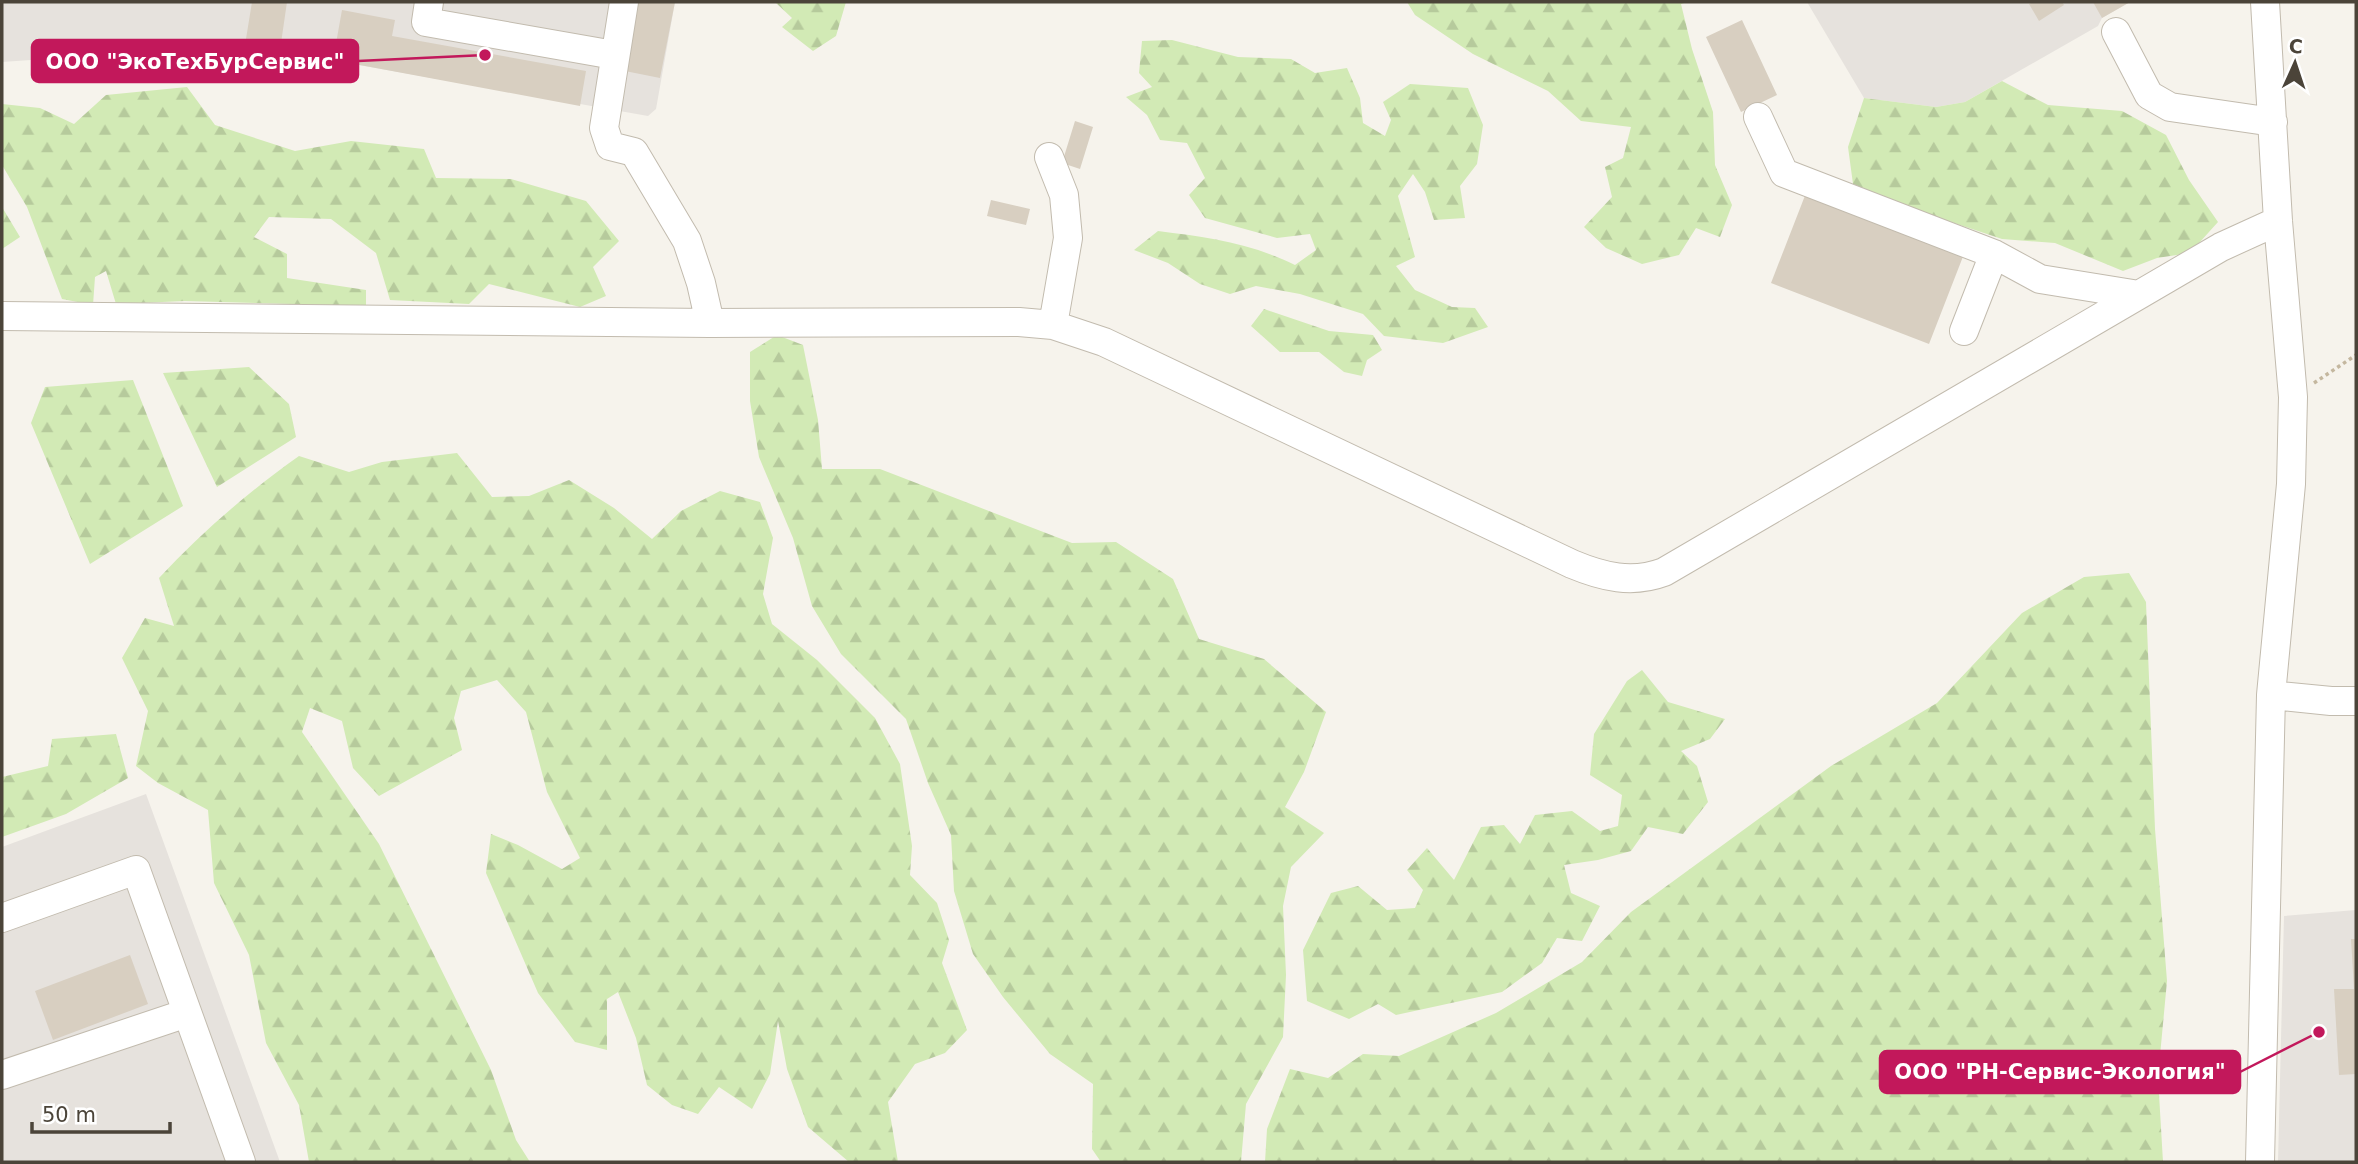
<svg xmlns="http://www.w3.org/2000/svg" width="2358" height="1164" font-family="'DejaVu Sans',sans-serif">
	<style>
		.industrial { fill: #e6e2dd }
		.forest { fill: url(#forest-firs) }
		.building { fill: #d8cfc1 }
		.lines { fill: none; stroke-linecap: round; stroke-linejoin: round }
		.minor-casing { stroke: #c2bbae; stroke-width: 30 }
		.path { stroke: #c4b79f; stroke-width: 3.5; stroke-dasharray: 3.5 3.5; stroke-linecap: butt }
		.minor { stroke: #fff; stroke-width: 28 }
		.leader { fill: none; stroke: #c2185b; stroke-width: 2.5 }
		.callout-dot { fill: #c2185b; stroke: #fff; stroke-width: 2.5 }
		.callout { fill: #c2185b; stroke: #c2185b; stroke-width: 2.5 }
		.callout-label { font-size: 21px; text-anchor: middle; font-weight: bold; fill: #fff }
	</style>
	<defs>
		<pattern id="forest-firs" width="22" height="20" patternUnits="userSpaceOnUse" patternTransform="scale(1.75)"><rect width="22" height="20" fill="#d2eab5"/><path d="M5 1l3.5 6h-7zM16 11l3.5 6h-7z" fill="#b6ca9c"/></pattern>
	</defs>
	<rect width="100%" height="100%" fill="#f6f3ec"/>
	<path class="industrial" d="M2 2H675L656 109 648 116 245 45 2 62Z
		M1807 2H2130L2102 18 2098 26 1965 102 1936 107 1864 98Z
		M146 794 280 1162H2V847Z
		M2356 910V1162H2278L2284 916Z"/>
	<path class="forest" d="M775 2H846L836 36 813 51 782 27 792 18Z
		M1407 2H1687L1681 4 1692 49 1713 112 1715 165 1732 205 1720 237 1696 228 1679 255 1642 264 1606 248 1584 227 1612 197 1605 167 1623 158 1631 127 1581 121 1548 91 1473 54 1415 15Z
		M1172 40 1238 57 1291 59 1315 73 1347 68 1360 98 1363 123 1385 136 1391 120 1383 102 1410 84 1468 88 1483 125 1477 164 1460 186 1465 218 1434 220 1425 192 1413 174 1398 196 1415 257 1396 266 1415 290 1452 307 1475 308 1488 327 1443 343 1384 336 1363 314 1300 294 1256 286 1230 294 1200 284 1168 263 1134 250 1158 231C1206 237 1251 243 1295 265L1316 250 1310 234 1277 238 1205 218 1189 195 1205 178 1187 143 1160 140 1147 115 1126 97 1152 87 1139 73 1142 41Z
		M2002 81 2048 105 2122 111 2166 135 2189 180 2218 222 2190 253 2157 258 2123 271 2055 243 2002 239 1921 212 1853 184 1848 147 1864 98 1936 107 1965 102Z
		M187 87 215 125 295 151 351 141 424 149 436 178 511 179 586 201 619 241 593 267 606 296 580 307 489 284 469 304 390 300 376 253 331 219 269 217 254 237 287 254V278L366 290V306L185 301 116 304 106 271 95 277 93 305 62 299 27 207 2 165V104L40 108 74 124 106 95Z
		M2 207 20 237 2 249Z
		M1264 309 1329 331 1373 335 1382 350 1367 360 1362 376 1344 372 1319 352H1280L1251 326Z
		M777 335 803 345 818 420 822 469H880L1072 543 1116 542 1173 579 1199 639 1264 659 1326 712 1304 772 1285 807 1324 833 1291 867 1283 906 1286 975 1283 1037 1246 1104 1241 1162H1101L1092 1149 1093 1084 1050 1054 1003 997 973 954 954 891 951 835 928 783 906 719 841 654 812 606 793 538 759 457 750 401V352Z
		M249 367 289 404 296 437 217 487 163 373Z
		M133 380 183 506 90 564 31 423 45 387Z
		M457 453 492 497 529 496 569 480 614 508 652 539 681 511 720 491 760 502 773 538 763 594 772 624 817 660 875 718 900 764 912 846 910 875 937 903 949 940 942 963 967 1030 945 1053 915 1064 888 1102 898 1162H849L808 1127 787 1069 778 1021 770 1074 752 1109 719 1087 698 1114 672 1105 647 1085 636 1038 618 992 607 999V1050L575 1042 538 993 486 873 491 834 518 845 562 869 580 858 547 792 526 712 497 680 461 691 454 718 462 750 379 796 353 768 342 721 310 708 302 732 379 844 491 1070 516 1140 530 1162H309L299 1105 266 1043 249 955 214 883 208 810 158 783 136 766 148 711 122 658 145 618 174 626 159 578C202 532 247 493 299 456L349 472 382 462Z
		M2129 573 2146 602 2155 829 2167 981 2158 1077 2163 1162H1265L1267 1129 1290 1069 1328 1078 1363 1054 1399 1056 1496 1013 1582 962 1631 912 1831 766 1937 703 2022 613 2084 577Z
		M1642 670 1668 702 1725 719 1710 739 1681 751 1697 766 1708 802 1683 834 1648 827 1631 851 1598 860 1564 865 1571 893 1600 906 1582 941 1557 938 1542 963 1502 992 1396 1015 1378 1004 1349 1019 1307 1001 1303 950 1331 893 1358 886 1387 910 1415 908 1423 890 1407 870 1427 848 1454 880 1481 827 1504 825 1520 844 1535 815 1572 811 1600 831 1618 826 1622 795 1590 775 1594 734 1627 681Z
		M116 734 128 778 66 814 2 837V777L48 766 52 739Z"/>
	<path class="building" d="M252 2H287L280 50 245 45Z
		M638 2H675L660 78 625 71Z
		M2033 2H2062L2064 5 2039 21 2029 4Z
		M2093 2H2130L2102 18Z
		M342 10 395 20 392 36 586 71 580 106 333 60Z
		M1742 20 1777 95 1741 112 1706 37Z
		M1075 121 1093 127 1080 169 1062 163Z
		M1806 193 1964 254 1929 344 1771 283Z
		M991 200 1030 209 1026 225 987 216Z
		M2351 939H2356V1074L2339 1075 2334 989H2354Z
		M130 955 148 1004 53 1040 35 991Z"/>
	<g class="lines">
		<defs>
			<path id="minor" d="M429 2 426 22 614 55
				M624 2 604 128 610 146 634 152 687 241 701 283 710 323
				M2116 32 2149 95 2170 107 2273 122
				M1758 117 1784 173 1994 254
				M1049 157 1064 195 1068 238 1053 325
				M2 316 710 323 1019 322 1053 325 1104 342 1572 564C1603 577 1632 584 1664 572L2221 247 2278 221
				M1964 331 1994 254 2040 279 2139 295
				M2271 695 2331 701H2356
				M2 918 136 870 241 1162
				M2 1075 187 1013
				M2260 1162 2271 695 2291 484 2293 397 2278 221 2265 2"/>
		</defs>
		<use href="#minor" class="minor-casing"/>
		<path class="path" d="M2314 383 2356 355"/>
		<use href="#minor" class="minor"/>
	</g>
	<path class="leader" d="M485 55L358 61M2319 1032L2240 1072"/>
	<g class="callout-dot">
		<circle cx="485" cy="55" r="7"/>
		<circle cx="2319" cy="1032" r="7"/>
	</g>
	<g class="callout">
		<rect x="32" y="40" width="326" height="42" rx="7"/>
		<rect x="1880" y="1051" width="360" height="42" rx="7"/>
	</g>
	<g class="callout-label">
		<text x="195" y="69">ООО "ЭкоТехБурСервис"</text>
		<text x="2060" y="1079">ООО "РН-Сервис-Экология"</text>
	</g>
	<rect width="2358" height="1164" fill="none" stroke="#4b4439" stroke-width="7"/>
	<g transform="translate(2295 63) rotate(3)" stroke="#ffffff" stroke-width="5" paint-order="stroke">
	<path d="M0-5L12 26L0 18L-12 26Z" fill="#4b4439"/>
	<text y="-10" font-size="19" font-weight="bold" text-anchor="middle" fill="#4b4439">С</text>
	</g>
	<path d="M32 1122v10h138v-10" fill="none" stroke="#4b4439" stroke-width="3.5"/>
	<text x="42" y="1122" font-size="21" fill="#4b4439" stroke="#ffffff" stroke-width="5" paint-order="stroke">50 m</text>
</svg>
